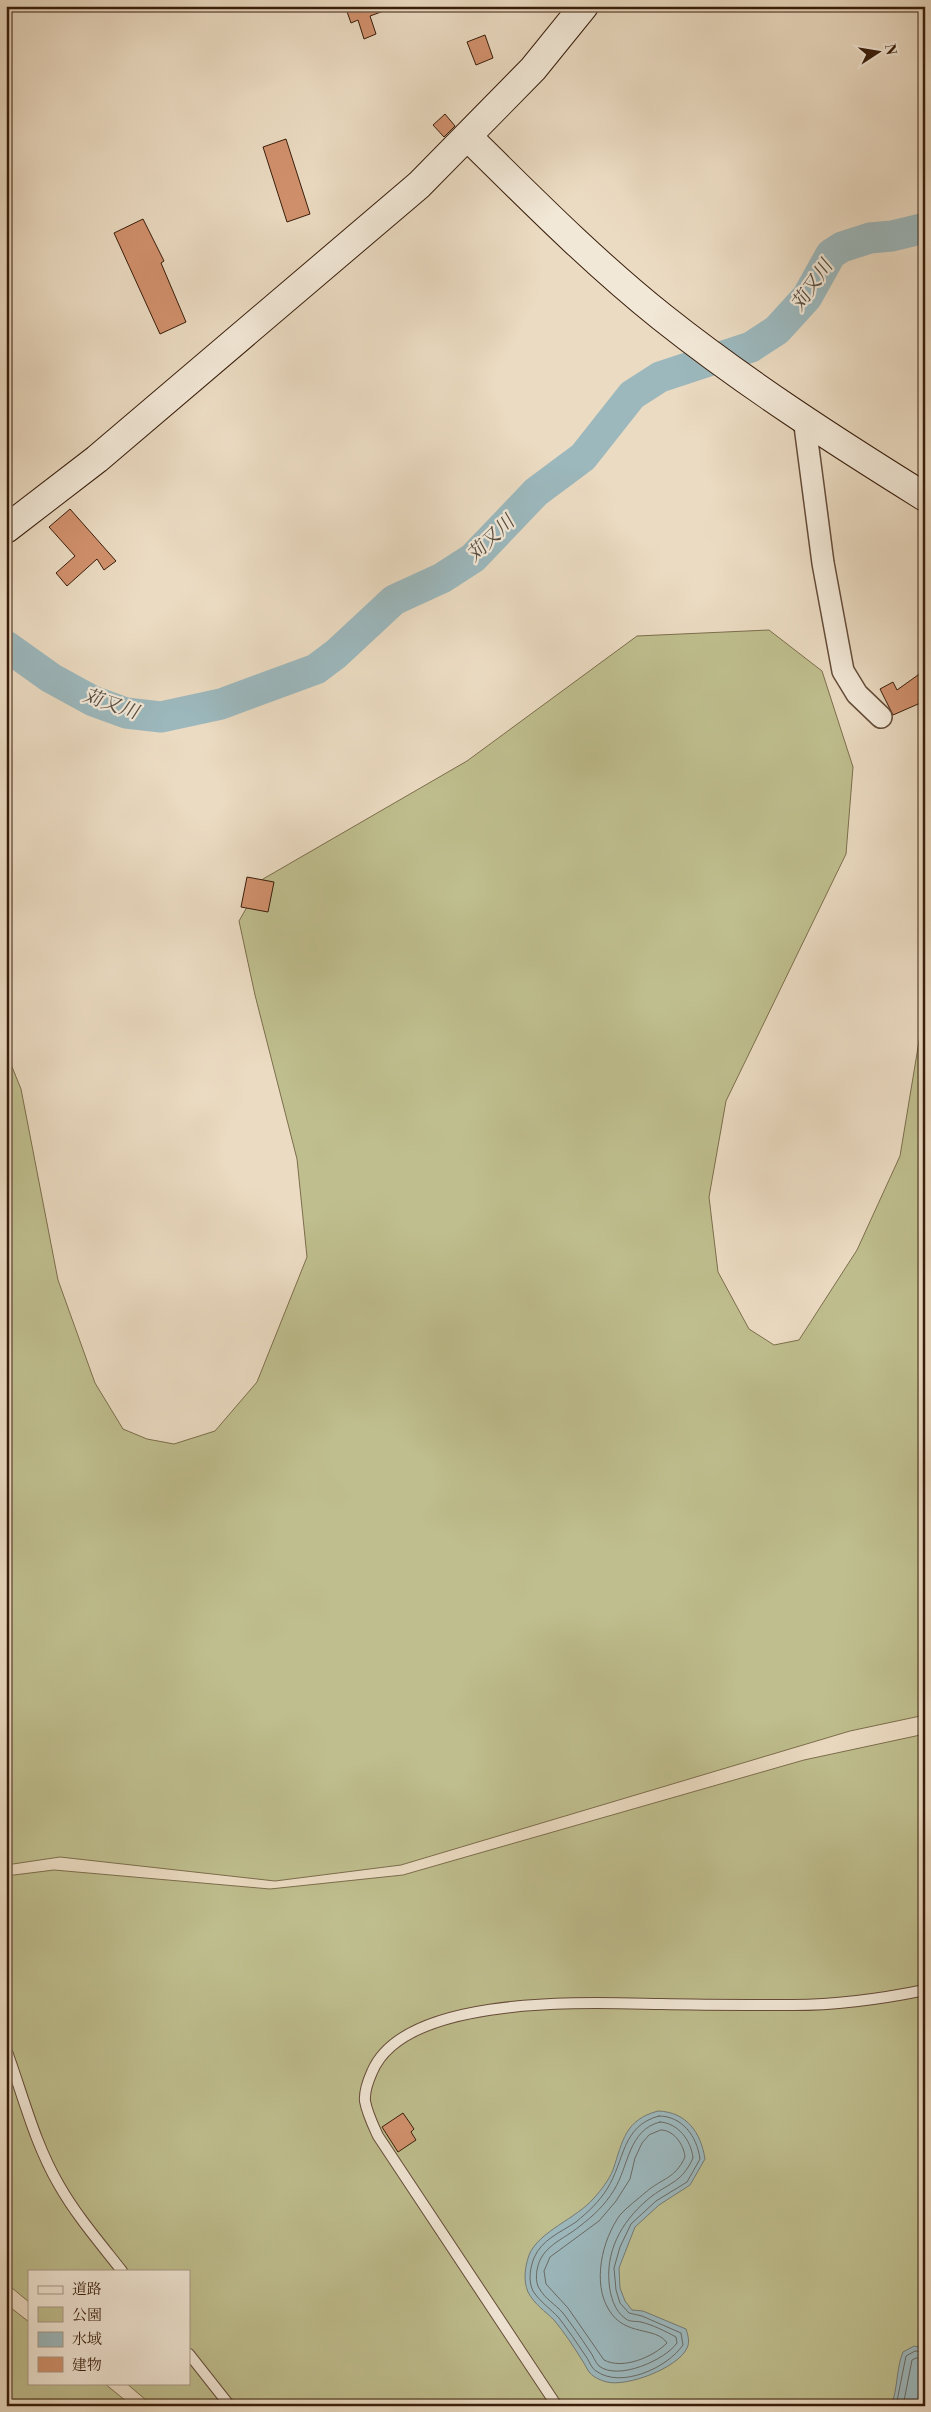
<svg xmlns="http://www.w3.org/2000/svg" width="931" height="2412" font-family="'Libre Bodoni','Noto Serif JP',serif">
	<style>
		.green { fill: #bfbe8e; stroke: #7c6e4c }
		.water { fill: #9cb8bd; stroke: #747a76 }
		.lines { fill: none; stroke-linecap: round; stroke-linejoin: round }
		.shore { stroke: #6a6a64; stroke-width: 1 }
		.river { stroke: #9cb8bd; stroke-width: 31 }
		.building { fill: #d1916d; stroke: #381d0b }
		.lane-casing { stroke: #654c39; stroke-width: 12 }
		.street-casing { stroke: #654c39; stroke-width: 24 }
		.secondary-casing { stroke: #381d0b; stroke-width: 30 }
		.lane { stroke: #f2e8d7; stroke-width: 10 }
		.street { stroke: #f2e8d7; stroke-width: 21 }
		.secondary { stroke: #f2e8d7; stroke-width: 28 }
		.labels { text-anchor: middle; stroke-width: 4.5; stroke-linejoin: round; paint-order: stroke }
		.water-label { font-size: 19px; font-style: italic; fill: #564c40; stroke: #f2e8d7 }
	</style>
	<rect width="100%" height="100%" fill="#ebdbc2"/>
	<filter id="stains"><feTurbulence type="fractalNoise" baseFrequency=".004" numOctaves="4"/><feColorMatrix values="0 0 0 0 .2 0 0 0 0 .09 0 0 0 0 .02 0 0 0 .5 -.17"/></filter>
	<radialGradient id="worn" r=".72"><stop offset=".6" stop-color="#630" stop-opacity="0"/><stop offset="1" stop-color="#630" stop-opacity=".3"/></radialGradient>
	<path class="green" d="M769 630 822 671 853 767 846 854 726 1101 709 1197 718 1272 749 1329 774 1345 799 1340 857 1250 900 1156 925 1005V1715L850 1731 401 1865 275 1881 60 1857 6 1865V1052L21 1089 58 1280 95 1383 123 1429 147 1439 174 1444 215 1431 257 1382 307 1257 297 1159 255 995 239 921 263 879 467 761 637 636Z
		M925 1734V2406H153L126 2383H189V2271H29V2302L6 2283V1876L54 1870 270 1889 403 1875 804 1760Z
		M6 2304 29 2322V2383H104L132 2406H6Z"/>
	<path class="water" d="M658 2111C687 2112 701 2133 705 2159L690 2185 659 2205 635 2227 619 2268 620 2288 625 2301 632 2310 643 2311 686 2329C688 2335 690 2342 687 2348 678 2368 627 2387 607 2382 602 2381 593 2377 590 2373 587 2370 585 2364 582 2360 574 2347 564 2332 554 2320 545 2311 534 2304 528 2292 523 2280 525 2267 529 2255 539 2231 576 2219 594 2198 601 2190 609 2180 613 2170 623 2140 625 2120 658 2111Z
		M914 2346 925 2348V2406H891C898 2389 896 2369 903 2352Z"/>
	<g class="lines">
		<path class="shore" d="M659 2116C682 2116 697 2136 700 2159L687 2182 656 2201 631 2224 620 2247 614 2268 616 2290 620 2303 629 2313 642 2316 681 2333 683 2345C667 2368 621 2389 596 2371 591 2368 589 2360 585 2355 577 2343 568 2330 559 2318 551 2309 540 2302 533 2291 528 2281 530 2268 534 2258 541 2240 561 2232 576 2222 588 2212 599 2202 607 2189 625 2161 621 2126 659 2116Z
			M660 2122C678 2123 691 2140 693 2158 682 2182 671 2182 652 2196 625 2217 606 2247 609 2282 610 2295 614 2311 626 2319 630 2322 636 2321 641 2322 653 2325 665 2331 676 2337L677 2343C665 2360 618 2381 599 2366 595 2362 593 2355 589 2350 581 2338 572 2325 563 2313 555 2304 545 2299 539 2288 536 2283 536 2276 537 2270 541 2246 563 2240 580 2226 593 2216 605 2205 614 2190 629 2166 628 2130 660 2122Z
			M661 2130C674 2130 684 2145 685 2157 675 2179 662 2178 646 2192 638 2199 627 2207 620 2215 602 2240 592 2283 609 2310 625 2337 656 2326 667 2343 653 2357 623 2370 604 2360L568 2308 546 2284 544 2271 550 2257 599 2221 616 2201 630 2179 635 2158 642 2143 649 2135Z
			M896 2406 906 2356 915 2351 925 2352
			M903 2406 912 2360 916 2358 925 2359"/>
		<path class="river" d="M6 646 51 678 93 701 126 713 161 717 221 704 316 669 336 654 394 600 442 578 473 558 536 492 583 457 632 395 660 377 751 347 777 330 807 297 831 254 842 247 870 238 892 236 925 228"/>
	</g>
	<path class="building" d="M345 6H392V8L370 16 376 34 364 39 358 20 351 23Z
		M485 35 493 58 476 65 467 42Z
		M445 114 455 126 444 137 433 125Z
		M286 139 310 214 287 222 263 147Z
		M143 219 164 261 161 263 186 322 160 334 114 233Z
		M70 509 116 561 104 570 97 559 67 586 56 573 75 556 49 527Z
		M925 670V701L893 715 880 689 893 682 897 690Z
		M247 877 274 882 268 912 241 907Z
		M403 2113 414 2129 411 2132 416 2140 398 2152 382 2127Z"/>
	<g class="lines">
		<defs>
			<path id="lane" d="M6 2049C23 2095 34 2142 59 2185 76 2215 100 2243 122 2271
				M189 2354 230 2406
				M557 2406 378 2136C373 2125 367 2113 365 2101 364 2091 368 2081 372 2072 405 1993 591 2003 661 2004 705 2005 749 2005 793 2005 838 2005 881 1999 925 1990"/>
			<path id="street" d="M804 418 823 563 843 671 857 694 881 717"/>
			<path id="secondary" d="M467 136C530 198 593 262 662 317 745 383 835 441 925 497
				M6 529 97 459 419 185 533 69 584 6"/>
		</defs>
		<use href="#lane" class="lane-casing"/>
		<use href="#street" class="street-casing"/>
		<use href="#secondary" class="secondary-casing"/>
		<use href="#lane" class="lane"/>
		<use href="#street" class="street"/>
		<use href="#secondary" class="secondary"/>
	</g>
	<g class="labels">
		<g class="water-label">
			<text transform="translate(811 285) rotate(-55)" y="7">苅又川</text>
			<text transform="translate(490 538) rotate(-44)" y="7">苅又川</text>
			<text transform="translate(111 703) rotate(19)" y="7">苅又川</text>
		</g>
	</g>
	<rect width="931" height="2412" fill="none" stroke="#ebdbc2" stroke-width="25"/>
	<rect x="8" y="8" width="916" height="2397" fill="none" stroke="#381d0b" stroke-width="2.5"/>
	<rect x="12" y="12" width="906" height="2387" fill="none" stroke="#381d0b"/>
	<rect x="28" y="2270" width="162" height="115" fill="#f2e8d7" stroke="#a89785"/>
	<rect x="38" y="2286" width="25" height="8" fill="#f2e8d7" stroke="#a89785"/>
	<text x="72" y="2294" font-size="15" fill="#381d0b">道路</text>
	<rect x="38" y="2307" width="25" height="15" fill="#bfbe8e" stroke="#a89785"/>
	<text x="72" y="2320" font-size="15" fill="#381d0b">公園</text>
	<rect x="38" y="2332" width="25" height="15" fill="#9cb8bd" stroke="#a89785"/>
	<text x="72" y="2344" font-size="15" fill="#381d0b">水域</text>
	<rect x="38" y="2357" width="25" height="15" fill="#d1916d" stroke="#a89785"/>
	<text x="72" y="2370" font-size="15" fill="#381d0b">建物</text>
	<g transform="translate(878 52) rotate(78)" stroke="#f2e8d7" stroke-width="4" paint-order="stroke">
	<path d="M0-4L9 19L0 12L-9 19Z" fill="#381d0b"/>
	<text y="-8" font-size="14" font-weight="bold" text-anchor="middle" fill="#381d0b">N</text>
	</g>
	<rect width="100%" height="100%" filter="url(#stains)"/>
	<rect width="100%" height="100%" fill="url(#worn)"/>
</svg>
